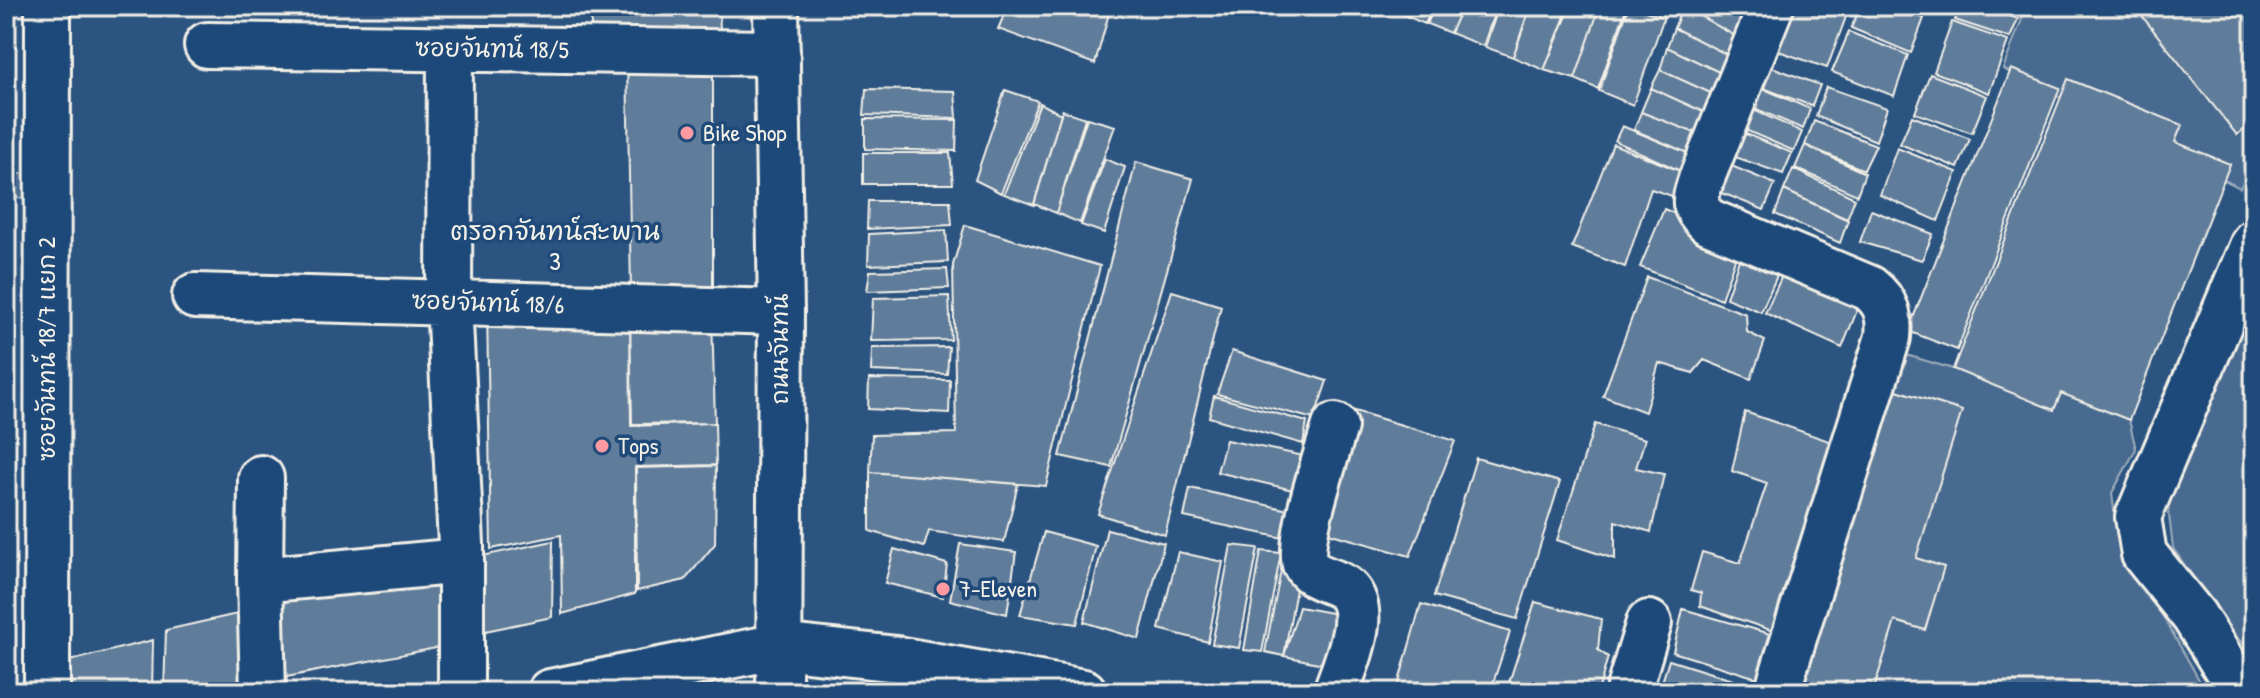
<svg xmlns="http://www.w3.org/2000/svg" width="2260" height="698" font-family="'Patrick Hand','Playpen Sans Thai',sans-serif">
	<style>
		.green { fill: #496b90; stroke: #9eaebc; stroke-width: 2 }
		.building { fill: #5e7b9a; stroke: #f4f1e8; stroke-width: 2 }
		.lines { fill: none; stroke-linecap: round; stroke-linejoin: round }
		.minor-casing { stroke: #f4f1e8; stroke-width: 50 }
		.major-casing { stroke: #f4f1e8; stroke-width: 50 }
		.minor { stroke: #1f4a7a; stroke-width: 44 }
		.major { stroke: #1f4a7a; stroke-width: 44 }
		.poi-dot { fill: #ff9aa2; stroke: #1f4a7a; stroke-width: 3 }
		.labels { text-anchor: middle; stroke-width: 7; stroke-linejoin: round; paint-order: stroke }
		.street-label { font-size: 24px; fill: #f4f1e8; stroke: #1f4a7a }
		.poi-label { font-size: 24px; fill: #f4f1e8; stroke: #1f4a7a; text-anchor: start }
		.neighbourhood-label { font-size: 26px; fill: #f4f1e8; stroke: #1f4a7a }
	</style>
	<rect width="100%" height="100%" fill="#2c5481"/>
	<filter id="ink" filterUnits="userSpaceOnUse"><feTurbulence type="fractalNoise" baseFrequency=".0125" numOctaves="2"/><feDisplacementMap in="SourceGraphic" scale="16" xChannelSelector="R" yChannelSelector="G"/><feConvolveMatrix kernelMatrix="1 2 1 2 8 2 1 2 1" color-interpolation-filters="sRGB"/></filter>
	<g filter="url(#ink)">
		<path class="green" d="M2027 6H2155L2254 114V162L2240 188 2003 69Z
			M6 174H24V198H6Z
			M2254 296V655L2227 627 2173 548 2168 507Z
			M1893 351 1953 369 2054 410 2061 393 2129 420 2136 449 2112 493 2117 535 2206 692H1783Z"/>
		<path class="building" d="M591 6H719L720 32 591 27Z
			M1008 6H1111L1095 64 998 29Z
			M1383 6H1401L1398 13Z
			M1402 6H1433L1425 24 1399 13Z
			M1435 6H1462L1450 33 1427 24Z
			M1462 6H1497L1483 46 1450 33Z
			M1499 6H1530L1513 57 1485 47Z
			M1531 6H1569L1544 70 1513 57Z
			M1571 6H1600L1575 79 1544 70Z
			M1600 6H1627L1598 89 1575 79Z
			M1629 6 1664 17 1633 105 1599 91Z
			M1683 6 1735 36 1728 55 1674 28Z
			M1683 6H1724L1744 16 1735 36Z
			M1724 6H1748L1744 16Z
			M1789 6H1850L1827 68 1770 48Z
			M1861 6H1890L1924 18 1911 53 1851 28Z
			M1903 6H1932L1928 16Z
			M1960 6H1985L2018 19 2010 38 1955 20Z
			M1997 6H2023L2020 14Z
			M2134 6H2254V120L2237 135Z
			M1952 22 2008 41 1989 93 1934 72Z
			M1674 28 1728 55 1721 73 1667 47Z
			M1849 32 1908 55 1894 96 1832 72Z
			M1667 47 1721 73 1715 95 1660 70Z
			M713 53V290L631 293 627 57Z
			M1764 64 1820 85 1812 106 1755 85Z
			M2011 69 2060 88 1957 350 1908 331Z
			M1660 70 1715 95 1708 114 1651 88Z
			M1930 74 1987 96 1972 133 1915 113Z
			M2068 79 2182 125 2175 142 2230 164 2129 420 2061 393 2054 410 1953 369Z
			M1755 85 1810 109 1803 129 1745 104Z
			M1826 87 1887 108 1876 141 1816 116Z
			M1651 88 1708 114 1698 134 1641 112Z
			M866 89 955 91 957 118 864 115Z
			M1005 90 1038 101 1001 193 975 180Z
			M1040 103 1061 114 1034 205 1004 194Z
			M1745 106 1802 132 1794 151 1736 126Z
			M1062 110 1085 118 1056 213 1034 204Z
			M1641 112 1698 134 1690 154 1634 130Z
			M1912 116 1970 139 1958 168 1900 144Z
			M1087 118 1115 126 1080 223 1056 213Z
			M865 119 957 120 956 151 865 149Z
			M1814 121 1876 145 1864 170 1805 145Z
			M1622 126 1690 154 1685 173 1615 141Z
			M1734 129 1792 153 1783 174 1724 153Z
			M1613 144 1685 173 1678 198 1651 189 1625 267 1572 247Z
			M1805 145 1865 173 1857 195 1795 168Z
			M1897 148 1957 172 1938 221 1880 195Z
			M863 153H950L953 184H863Z
			M1105 159 1125 167 1104 233 1081 225Z
			M1717 160 1775 184 1764 210 1705 186Z
			M1136 162 1193 179 1111 467 1060 456Z
			M1793 169 1855 198 1847 219 1784 190Z
			M1784 190 1848 220 1840 243 1775 214Z
			M868 201H950L952 225 867 229Z
			M1664 209 1741 242 1721 299 1640 267Z
			M1871 210 1933 234 1922 260 1860 242Z
			M965 225 1100 266 1046 486 870 472 872 435 956 433 953 265Z
			M946 230 948 262 868 265 869 234Z
			M1743 248 1783 262 1761 312 1726 298Z
			M1786 267 1860 303 1842 348 1765 313Z
			M947 269 949 288 867 291 870 271Z
			M1647 277 1746 314 1747 332 1765 341 1751 379 1704 360 1693 373 1659 363 1645 412 1603 396Z
			M1172 291 1221 306 1165 535 1098 514Z
			M949 296 951 340 871 341 873 298Z
			M487 310 630 321 631 426 715 423 716 465 635 467V594L562 614 561 535 491 549Z
			M630 314 712 315 715 423 632 424Z
			M949 347 947 374 871 371 872 348Z
			M1232 351 1327 381 1314 419 1217 394Z
			M869 379 950 380 949 413 868 409Z
			M1881 385 1962 411 1916 558 1944 567 1925 630 1895 621 1873 692H1787Z
			M1214 396 1307 422 1303 444 1209 417Z
			M1355 411 1455 441 1410 556 1321 531Z
			M1745 412 1838 444 1773 631 1700 606 1701 593 1691 590 1702 552 1740 563 1767 483 1732 471Z
			M1595 424 1645 439 1636 468 1664 474 1651 532 1615 521V559L1557 540Z
			M1226 440 1304 456 1297 491 1217 472Z
			M1476 458 1560 482 1517 619 1434 596Z
			M716 466 715 544 685 580 637 591 636 468Z
			M870 472 1018 484 1004 542 929 531 924 547 870 531Z
			M1190 488 1293 511 1288 539 1184 517Z
			M1107 529 1164 543 1139 639 1084 622Z
			M1044 532 1096 546 1077 624 1020 615Z
			M553 541 552 617 471 634 473 558Z
			M960 544 1016 552 1007 614 950 600Z
			M1231 545 1258 548 1239 648 1212 644Z
			M894 549 947 564 943 597 885 583Z
			M1261 551 1281 553 1262 652 1244 650Z
			M1178 552 1223 562 1208 642 1159 629Z
			M1282 565 1300 567 1284 656 1265 652Z
			M453 568 452 645 276 679 272 602Z
			M1535 602 1601 619 1598 650 1608 657 1598 692H1506Z
			M1421 604 1510 632 1490 692H1396Z
			M1299 607 1343 615 1333 666 1284 656Z
			M1683 609 1770 634 1757 678 1673 652Z
			M255 610 254 683 211 692H164L166 630Z
			M153 640 152 692H65V662Z
			M1669 660 1752 686 1750 692H1659Z"/>
		<g class="lines">
			<defs>
				<path id="minor" d="M1771 6 1701 180C1695 200 1691 206 1708 221L1869 288C1887 302 1890 316 1888 337L1777 692
					M207 45 777 53
					M450 49 449 302 461 544V692
					M195 296 781 312
					M1335 426C1327 453 1297 541 1305 564 1310 575 1325 579 1335 583 1377 598 1346 662 1336 692
					M260 580 261 478
					M47 692 48 6
					M263 692 260 580 461 561
					M550 692 779 646 897 659 1084 692
					M1628 692 1649 623
					M2241 692 2194 616 2144 554 2138 517 2254 242"/>
				<path id="major" d="M776 6 781 312 779 692"/>
			</defs>
			<use href="#minor" class="minor-casing"/>
			<use href="#major" class="major-casing"/>
			<use href="#minor" class="minor"/>
			<use href="#major" class="major"/>
		</g>
	</g>
	<g class="poi-dot">
		<circle cx="687" cy="133" r="8"/>
		<circle cx="602" cy="446" r="8"/>
		<circle cx="943" cy="589" r="8"/>
	</g>
	<g class="labels">
		<g class="street-label">
			<text transform="translate(492 49) rotate(1)" y="8">ซอยจันทน์ 18/5</text>
			<text transform="translate(488 303) rotate(2)" y="8">ซอยจันทน์ 18/6</text>
			<text transform="translate(47 349) rotate(-90)" y="8">ซอยจันทน์ 18/7 แยก 2</text>
			<text transform="translate(780 349) rotate(-90)" y="8">ถนนจันทน์</text>
		</g>
		<g class="poi-label">
			<text x="703" y="141">Bike Shop</text>
			<text x="618" y="454">Tops</text>
			<text x="959" y="597">7-Eleven</text>
		</g>
		<g class="neighbourhood-label">
			<text x="555" y="240">ตรอกจันทน์สะพาน<tspan x="555" dy="30">3</tspan></text>
		</g>
	</g>
	<rect width="2260" height="698" fill="none" stroke="#1f4a7a" stroke-width="32"/>
	<rect x="16" y="16" width="2228" height="666" fill="none" stroke="#f4f1e8" stroke-width="3" filter="url(#ink)"/>
</svg>
